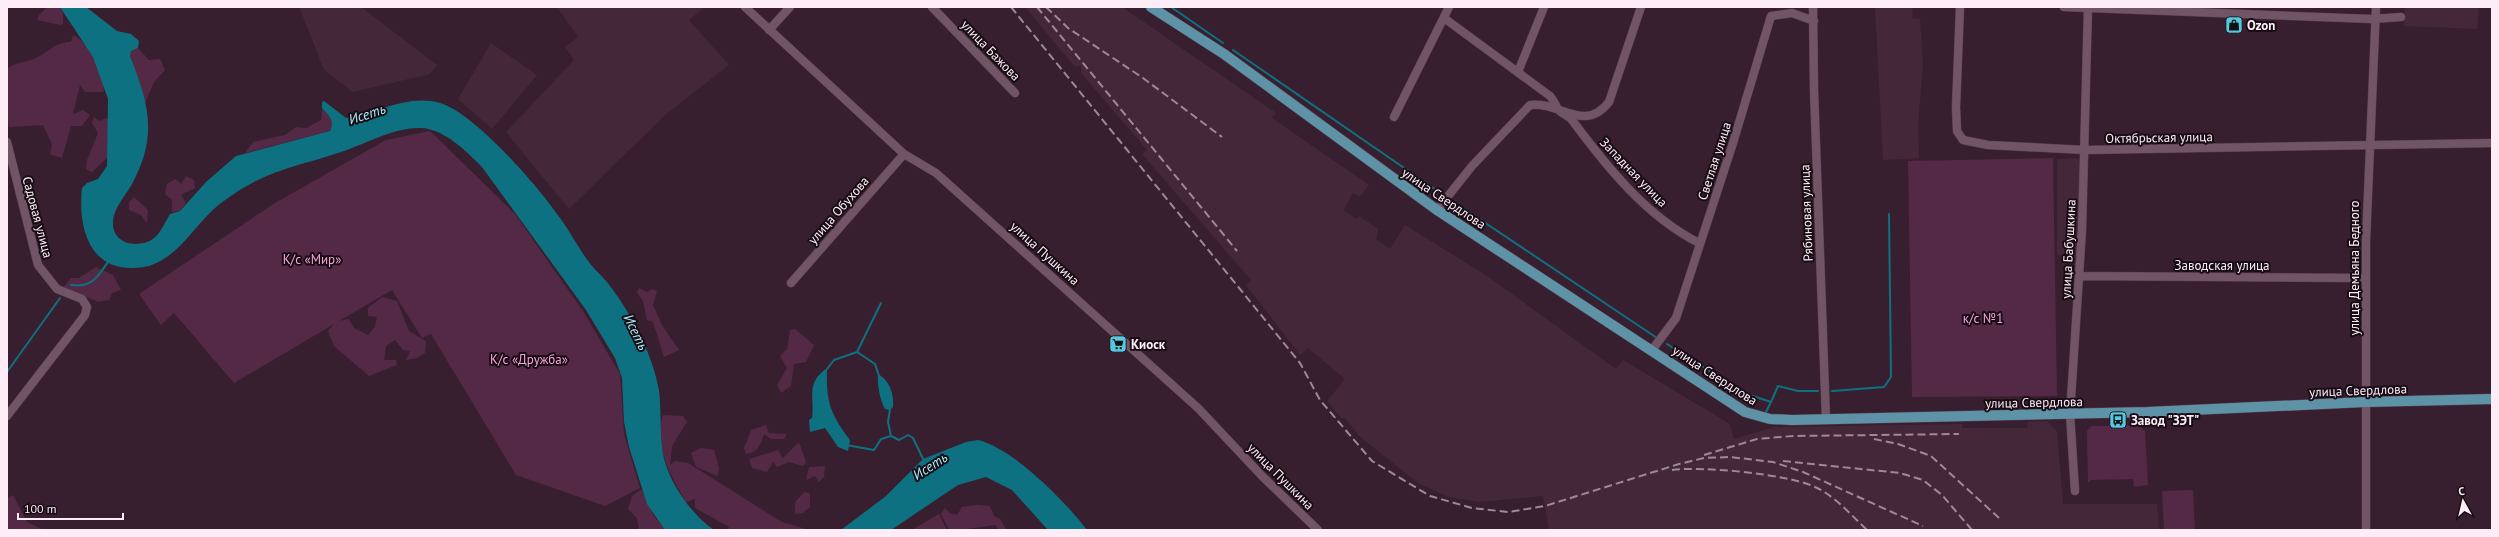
<svg xmlns="http://www.w3.org/2000/svg" width="2499" height="537" font-family="'PT Sans',sans-serif">
	<style>
		.built { fill: #45273a }
		.green { fill: #542945 }
		.water { fill: #0d7181 }
		.lines { fill: none; stroke-linecap: round; stroke-linejoin: round }
		.stream { stroke: #0d7181; stroke-width: 2 }
		.minor-casing { stroke: #543f4d; stroke-width: 9 }
		.major-casing { stroke: #543f4d; stroke-width: 11 }
		.minor { stroke: #715566; stroke-width: 8 }
		.major { stroke: #5e93a7; stroke-width: 10 }
		.rail { stroke: #9e8996; stroke-width: 2; stroke-dasharray: 8 4; stroke-linecap: butt }
		.labels { text-anchor: middle; stroke-width: 4; stroke-linejoin: round; paint-order: stroke }
		.poi-label { font-size: 13px; font-weight: bold; fill: #feedf7; stroke: #180d14; text-anchor: start }
		.street-label { font-size: 13px; fill: #feedf7; stroke: #180d14 }
		.park-label { font-size: 13px; fill: #f5a4d7; stroke: #180d14 }
		.water-label { font-size: 14px; font-style: italic; fill: #a9ecfa; stroke: #180d14 }
	</style>
	<rect width="100%" height="100%" fill="#381f2f"/>
	<path class="built" d="M299 7H361L437 65 430 74 353 92 324 70Z
		M557 7H705L689 20 729 65 665 115 569 209 506 132 574 60 565 47 578 37Z
		M1025 7H1122L1276 113 1272 118 1369 185 1360 197 1353 193 1344 210 1357 219 1359 216 1378 229 1376 239 1390 249 1405 225 1487 276 1616 369 1623 360 1730 424 1734 439 1774 427 1962 424V428H2027L2028 422 2047 421 2057 431 2063 504H2157L2159 530H1549L1543 496 1480 502 1448 497 1418 483 1359 436 1345 418H1341L1327 401 1345 379 1308 348 1300 355 1246 285 1251 280 1142 154 1147 150 1081 73V66H1074Z
		M1875 7H1913L1912 18 1920 19 1923 64 1918 125 1919 158 1883 160Z
		M2405 7H2479L2477 29 2404 26Z
		M491 43 537 75 492 129 458 99Z
		M2081 158 2077 256 2057 255V159Z"/>
	<path class="green" d="M43 7H60L63 12V24L61 25 37 20 39 15 46 8Z
		M73 35C92 44 103 72 104 92H85L80 85 73 114 83 110 90 115 82 126H71L62 158 50 154 52 144 43 125 9 127 7 119V69C17 61 26 63 36 58 49 52 55 42 71 42Z
		M138 48 149 60 160 59 165 70 154 82 145 103 130 56 131 51Z
		M322 108C329 116 335 120 330 131L245 153 253 142 285 135 296 127 307 128 321 120Z
		M94 117 99 121 106 118 110 121 108 157 92 172 86 169 87 160 98 133 92 123Z
		M430 131 515 214 583 311 620 374 624 434 640 488 605 506 516 475 431 334 422 338 392 290 339 321 349 319 354 328 368 335 375 327 377 317 368 316V308L382 297 397 301 409 331 426 341 425 353 417 358 406 360 410 351 403 350 395 340 386 346 384 360H396L397 365 369 376 334 346 328 331 334 324 234 383 174 313 161 325 139 294 275 203 386 140Z
		M2053 158 2057 396 1912 397 1908 161Z
		M186 176 194 180 195 188 181 195 186 203 180 211 172 212V200L165 194 167 184 175 179 181 184Z
		M134 197 148 210 147 223 141 215 129 210V202Z
		M96 267 113 275 121 290 112 293 109 300 98 302 64 287 71 278H79Z
		M639 288 647 292 652 289 657 291 653 305 662 325 679 350 664 357 653 322 647 320 643 301 637 293Z
		M795 329 814 345 806 362 794 364 791 386 781 393 777 385 787 368 780 356 787 349 790 330Z
		M663 415 683 416 687 422 672 446 670 465 675 461 688 463 782 522 809 530H728L729 527 695 508V499L686 502C671 476 653 446 663 415Z
		M766 425 769 433 787 434 784 439H771L764 434C760 445 759 452 746 454L744 448 751 430Z
		M2138 425 2145 431 2148 485 2134 487 2133 479 2091 480 2088 483 2087 431 2092 426Z
		M799 442 806 462 803 466 789 462 777 467 773 462 767 472 752 468 749 459 778 450 783 458Z
		M701 448 714 450 719 468 718 476 696 467 691 453Z
		M825 466 824 477 819 482 815 476 806 480 809 467Z
		M642 489 654 516 665 530H639L637 518 628 509 632 496Z
		M2193 490 2195 530H2164L2162 491Z
		M804 492 810 493V507L803 513 795 514V502Z
		M13 495 27 522 44 530H7V499Z
		M977 505 990 506 994 516 1000 519 1006 529 999 530 995 525C979 527 966 530 949 530L941 514 945 508 950 513 957 515 962 507Z
		M939 514 947 530H912Z"/>
	<path class="water" d="M60 7H86L117 31 131 34 139 41 138 48 131 51 130 56C149 104 158 136 132 184 126 195 113 209 113 222 112 244 137 249 153 239 161 233 165 222 170 214L180 211 206 182 236 156 330 131C335 120 329 116 322 108V102L324 101 346 118C378 113 407 94 440 103 473 112 537 185 557 214 568 228 576 244 586 258 592 267 600 274 607 282 625 305 643 336 652 364 656 376 660 390 660 403 661 422 660 441 664 459 671 485 692 515 714 530H665L647 504 629 447 624 422 622 378 615 358 586 310 482 167C467 152 446 130 422 128 396 127 371 141 347 150 298 167 265 169 221 203 197 221 183 252 154 264 148 267 138 268 131 268 87 268 78 223 82 188L87 183 98 179 107 166 108 99 93 57Z
		M827 368C826 402 830 413 850 440L848 451 838 447 825 428 810 432 809 420 812 418C815 396 805 384 827 368Z
		M878 374C890 381 894 394 893 407L890 410 885 409C880 400 877 384 878 374Z
		M978 440C1014 449 1065 501 1087 530H1048L1012 490 986 477 958 485 891 530H841L886 496 923 459 966 442Z"/>
	<g class="lines">
		<path class="stream" d="M1171 7 1223 43
			M1233 50 1439 192
			M1463 208 1657 338
			M71 285C91 288 98 277 108 262
			M1667 344 1744 393 1771 402 1766 412
			M857 352 875 364 879 376
			M827 369 834 360 857 352 881 303
			M7 372 60 298
			M1832 391 1884 387 1891 377 1889 214
			M1771 402 1778 386 1798 391H1818
			M890 409 888 422 891 436 899 440 908 435 913 438 924 461
			M846 445 874 450 881 439 891 436"/>
		<defs>
			<path id="minor" d="M745 7 904 154 936 173 1198 408 1262 476 1318 530
				M932 7 1015 93
				M1813 7 1814 90 1826 419
				M1960 7 1956 107 1957 131 1963 140 1988 145 2085 150 2492 143
				M2064 7 2372 19 2401 17
				M1444 18 1550 96C1554 100 1555 105 1558 109 1561 114 1568 115 1572 120 1607 167 1646 216 1699 243
				M769 30 790 7
				M1518 72 1544 7
				M1394 117 1449 7
				M7 142 38 265 57 289 82 299 87 307 85 315 7 416
				M1437 210 1472 166 1530 105C1560 101 1584 134 1609 102L1641 7
				M2079 276 2366 278
				M791 283 904 154
				M1652 350 1676 318 1733 143 1771 16 1792 13 1814 21
				M2075 491 2070 414 2082 230 2088 7
				M2366 530V241L2376 7"/>
			<path id="major" d="M1151 7 1224 54 1437 210 1745 412 1770 419 1792 420 2148 412 2365 402 2492 399"/>
		</defs>
		<use href="#minor" class="minor-casing"/>
		<use href="#major" class="major-casing"/>
		<use href="#minor" class="minor"/>
		<use href="#major" class="major"/>
		<path class="rail" d="M1011 7 1300 363 1320 400 1372 461 1430 496 1472 508 1508 512 1545 506 1679 464 1704 458 1730 457 1773 462 1803 472 1923 526
			M1037 7 1237 251
			M1046 7 1068 28 1143 78 1222 137
			M1874 439 1898 444 1931 456 1999 518
			M1704 455 1757 439 1793 436 1959 434
			M1783 461 1900 473 1923 480 1942 495 1972 530
			M1672 470C1702 466 1788 474 1815 487 1835 496 1851 515 1867 530"/>
	</g>
	<defs>
		<symbol id="shop-square" viewBox="-11 -11 22 22"><rect x="-9" y="-9" width="18" height="18" rx="4" fill="#56c9e0" stroke="#180d14"/><path d="M-5-2.5h2.3a2.7 3.5 0 0 1 5.4 0H5L5.5 6h-11ZM-1.5-2.5h3a1.5 2.3 0 0 0-3 0Z" fill="#111"/></symbol>
		<symbol id="supermarket-square" viewBox="-11 -11 22 22"><rect x="-9" y="-9" width="18" height="18" rx="4" fill="#56c9e0" stroke="#180d14"/><path d="M-6-5.5h2.5l.6 2H6L4.5 2H-2.5L-4.4-4H-6ZM-1.5 3.2a1.3 1.3 0 1 0 .1 0ZM3 3.2a1.3 1.3 0 1 0 .1 0Z" fill="#111"/></symbol>
		<symbol id="bus-square" viewBox="-11 -11 22 22"><rect x="-9" y="-9" width="18" height="18" rx="4" fill="#56c9e0" stroke="#180d14"/><path d="M-5-6H5V4H4V6H2V4H-2V6H-4V4H-5ZM-3.5-4V0h7V-4ZM-3.5 1.2v1.5H-2V1.2ZM2 1.2v1.5H3.5V1.2Z" fill="#111"/></symbol>
	</defs>
	<g fill-rule="evenodd">
		<use href="#shop-square" x="2224" y="15" width="20" height="20"/>
		<use href="#supermarket-square" x="1108" y="334" width="20" height="20"/>
		<use href="#bus-square" x="2108" y="410" width="20" height="20"/>
	</g>
	<g class="labels">
		<g class="poi-label">
			<text x="2247" y="30">Ozon</text>
			<text x="1131" y="349">Киоск</text>
			<text x="2131" y="425">Завод "ЗЭТ"</text>
		</g>
		<g class="street-label">
			<text transform="translate(991 50) rotate(46)" y="5">улица Бажова</text>
			<text transform="translate(2159 137) rotate(-1)" y="5">Октябрьская улица</text>
			<text transform="translate(1714 161) rotate(-72)" y="5">Светлая улица</text>
			<text transform="translate(1634 172) rotate(46)" y="5">Западная улица</text>
			<text transform="translate(1444 198) rotate(34)" y="5">улица Свердлова</text>
			<text transform="translate(838 210) rotate(-49)" y="5">улица Обухова</text>
			<text transform="translate(1806 213) rotate(-92)" y="5">Рябиновая улица</text>
			<text transform="translate(38 217) rotate(75)" y="5">Садовая улица</text>
			<text transform="translate(2068 249) rotate(-87)" y="5">улица Бабушкина</text>
			<text transform="translate(1045 253) rotate(42)" y="5">улица Пушкина</text>
			<text x="2222" y="270">Заводская улица</text>
			<text transform="translate(2354 268) rotate(-90)" y="5">улица Демьяна Бедного</text>
			<text transform="translate(1715 375) rotate(33)" y="5">улица Свердлова</text>
			<text transform="translate(2358 390) rotate(-2)" y="5">улица Свердлова</text>
			<text transform="translate(2034 402) rotate(-1)" y="5">улица Свердлова</text>
			<text transform="translate(1281 476) rotate(45)" y="5">улица Пушкина</text>
		</g>
		<g class="park-label">
			<text x="312" y="264">К/с «Мир»</text>
			<text x="1983" y="323">к/с №1</text>
			<text x="529" y="364">К/с «Дружба»</text>
		</g>
		<g class="water-label">
			<text transform="translate(367 114) rotate(-18)" y="5">Исеть</text>
			<text transform="translate(636 332) rotate(64)" y="5">Исеть</text>
			<text transform="translate(930 466) rotate(-33)" y="5">Исеть</text>
		</g>
	</g>
	<rect width="2499" height="537" fill="none" stroke="#feedf7" stroke-width="16"/>
	<g transform="translate(2463 501) rotate(352)" stroke="#180d14" stroke-width="3" paint-order="stroke">
	<path d="M0-3L7 15L0 10L-7 15Z" fill="#feedf7"/>
	<text y="-6" font-size="11" font-weight="bold" text-anchor="middle" fill="#feedf7">С</text>
	</g>
	<path d="M18 513v6h105v-6" fill="none" stroke="#feedf7" stroke-width="2"/>
	<text x="24" y="513" font-size="12" fill="#feedf7" stroke="#180d14" stroke-width="3" paint-order="stroke">100 m</text>
</svg>
